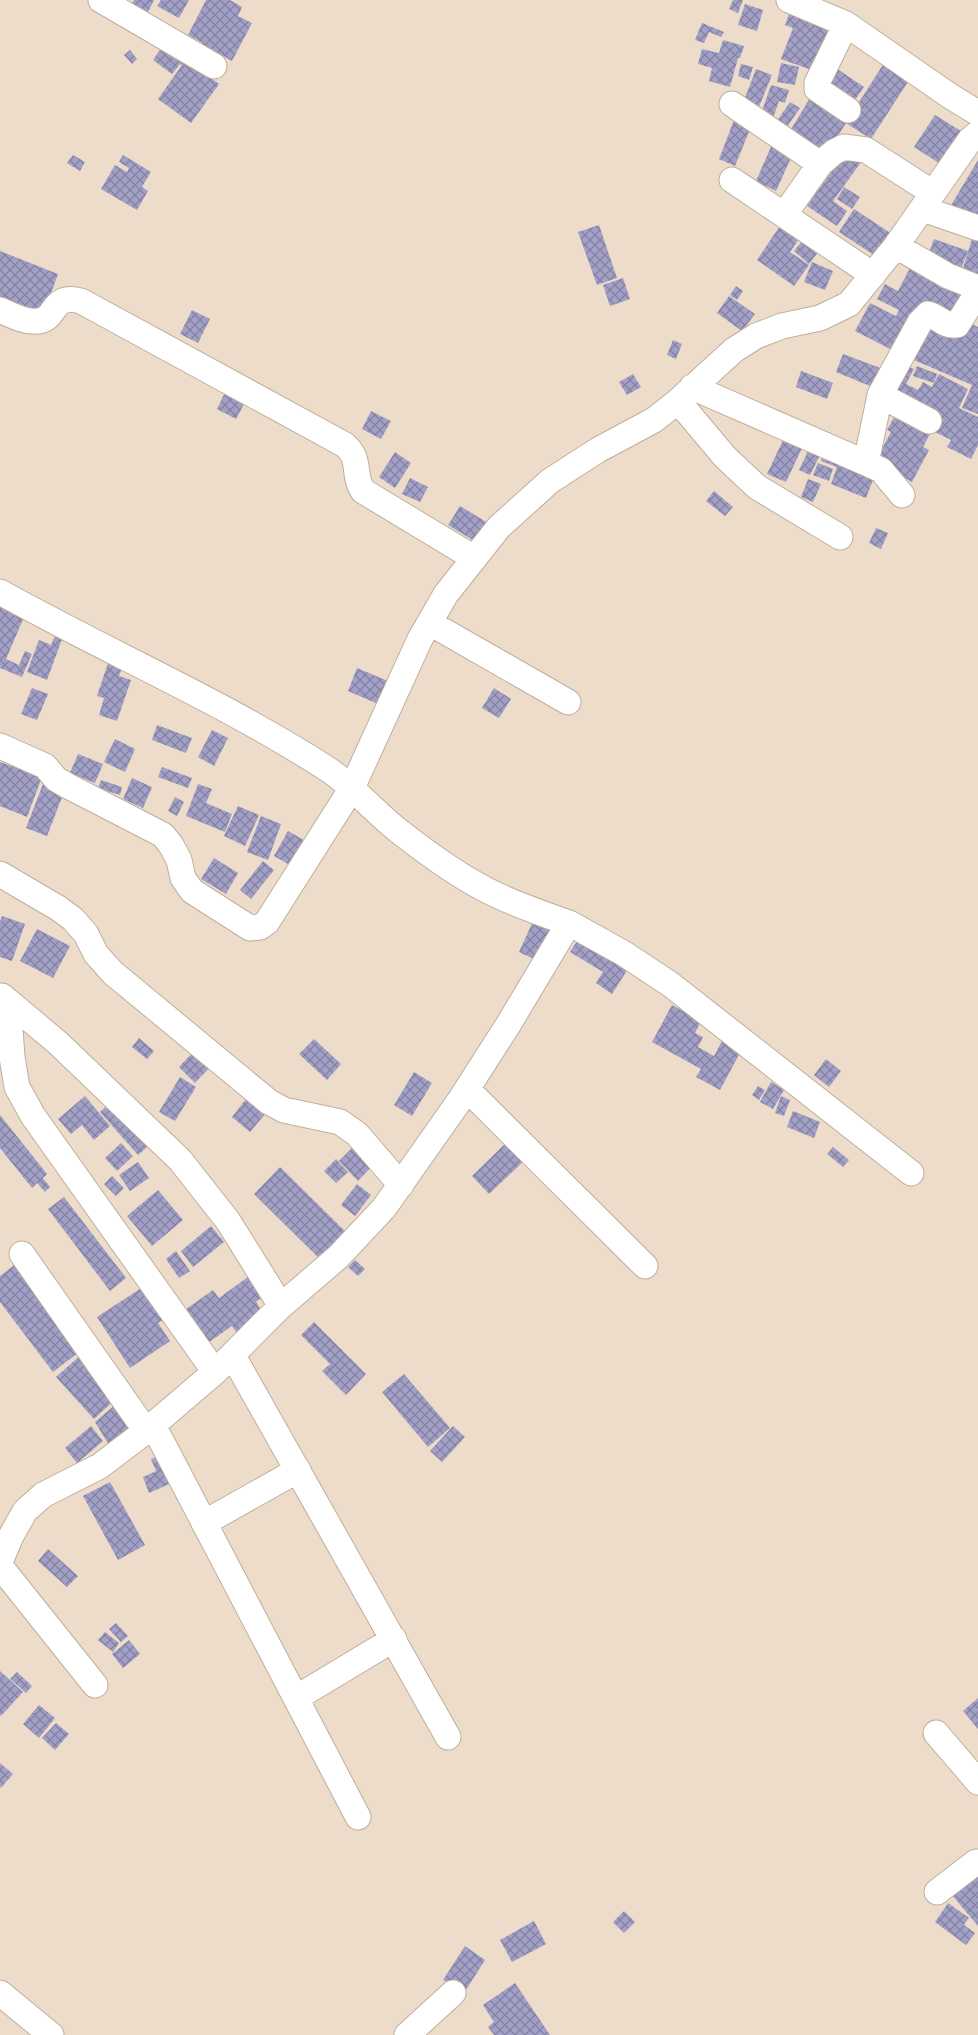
<svg xmlns="http://www.w3.org/2000/svg" width="978" height="2035" font-family="'Roboto Serif',serif">
	<style>
		.building { fill: url(#building-cross-hatch) }
		.lines { fill: none; stroke-linecap: round; stroke-linejoin: round }
		.minor-casing { stroke: #beaf9c; stroke-width: 27 }
		.minor { stroke: #fff; stroke-width: 25 }
	</style>
	<defs>
		<pattern id="building-cross-hatch" width="8" height="8" patternUnits="userSpaceOnUse" patternTransform="scale(1.25)"><rect width="8" height="8" fill="#a3a0c8"/><path d="M0 0l8 8M0 8l8-8" fill="none" stroke="#8381a0"/></pattern>
	</defs>
	<rect width="100%" height="100%" fill="#ecdcc9"/>
	<path class="building" d="M134 0H154L148 12 132 4Z
		M161 0H189L179 18 157 6Z
		M206 0H230L242 7 238 16 252 23 232 61 218 53 215 58 199 49 203 43 188 35Z
		M733 0H743L738 13 729 9Z
		M745 4 763 10 757 31 738 25Z
		M791 9 834 25 817 72 781 59 793 28 785 25Z
		M702 23 724 32 721 37 709 32 704 43 695 40Z
		M723 40 744 46 740 58H738L730 87 709 81 712 68 698 64 702 49 719 53Z
		M164 44 219 84 191 123 158 99 182 65 180 64 172 74 153 60Z
		M130 50 137 59 132 64 124 55Z
		M886 60 911 77 871 139 846 123 827 153 790 131 810 98 847 121Z
		M781 63 799 67 795 85 777 82Z
		M741 64 753 67 749 80 738 76Z
		M833 66 864 87 853 103 822 83Z
		M756 69 772 75 758 109 743 103Z
		M771 85 789 90 785 103 779 101 773 118 761 114Z
		M790 102 800 108 787 127 777 121Z
		M736 115 753 122 735 166 719 159Z
		M935 115 969 136 945 167 914 147Z
		M774 140 795 149 776 191 756 181Z
		M849 147 864 158 833 201 847 211 837 226 807 206Z
		M73 155 85 162 80 171 67 163Z
		M123 155 151 172 142 187 148 191 137 210 101 189 115 165 127 172 129 168 119 162Z
		M978 160V223L950 207Z
		M844 187 860 197 852 209 837 199Z
		M854 209 892 234 877 257 839 232Z
		M786 217 805 230 790 252 809 265 794 286 757 260Z
		M599 225 617 278 597 285 578 232Z
		M975 229 978 230V283L960 278Z
		M807 235 822 247 809 264 794 251Z
		M934 239 968 251 959 274 926 261Z
		M0 251 58 274 43 315 0 299Z
		M812 262 833 271 825 290 804 282Z
		M913 262 972 291 955 323 926 308 900 354 855 331 870 303 896 316 899 310 877 299 885 284 898 291Z
		M623 278 630 299 610 306 603 285Z
		M736 286 743 291 737 300 730 295Z
		M729 296 755 314 742 331 717 313Z
		M192 310 210 319 198 343 180 334Z
		M924 317 965 335 970 323 978 327V414L962 408 972 385 907 357Z
		M673 340 682 344 676 359 667 355Z
		M843 354 883 369 875 388 836 372Z
		M903 364 914 369 906 384 918 390 923 382 932 387 939 374 968 389 959 408 978 417V445L971 459 947 447 951 440 935 432 887 394Z
		M917 366 937 374 934 383 913 376Z
		M801 371 833 383 827 399 796 387Z
		M633 374 641 387 627 395 619 382Z
		M229 384 249 395 236 419 217 409Z
		M898 410 933 428 923 447 929 450 912 482 875 462 891 432 887 430Z
		M371 411 391 421 381 439 362 429Z
		M786 434 822 451 810 475 799 470 808 451 802 448 786 482 767 474Z
		M395 452 411 463 395 488 379 477Z
		M824 452 876 472 866 498 831 484 837 467 821 461Z
		M818 463 833 469 829 481 813 475Z
		M410 478 428 487 420 502 402 494Z
		M808 479 821 484 813 502 801 497Z
		M714 491 733 507 725 516 706 501Z
		M460 506 488 523 476 542 448 525Z
		M876 528 888 533 881 549 869 543Z
		M0 598 27 610 6 659 19 665 25 651 32 654 22 677 0 668Z
		M58 628 65 631 47 680 27 672 39 640 51 645Z
		M111 654 125 659 119 676 131 680 117 721 99 715 104 698 97 696Z
		M357 668 395 684 385 707 348 691Z
		M32 688 48 694 37 720 21 714Z
		M494 688 511 699 499 718 482 708Z
		M157 725 192 738 186 753 152 740Z
		M212 730 228 738 214 766 198 757Z
		M115 739 135 749 125 772 104 762Z
		M78 754 103 764 95 783 70 773Z
		M0 762 42 777 27 817 0 806Z
		M162 767 192 778 188 788 158 777Z
		M132 778 152 787 143 808 123 799Z
		M101 780 122 787 120 795 98 788Z
		M43 784 64 792 47 836 26 828Z
		M198 784 212 789 206 803 232 814 225 832 186 816Z
		M175 797 184 802 177 816 168 811Z
		M238 806 259 815 245 846 224 836Z
		M261 816 281 824 268 860 247 852Z
		M288 831 309 843 295 868 274 856Z
		M214 858 238 873 226 894 201 879Z
		M263 861 274 870 251 899 240 890Z
		M2 916 25 924 12 961 0 957V922Z
		M534 919 554 929 538 961 519 952Z
		M37 929 70 946 53 978 20 961Z
		M579 938 628 969 612 994 596 983 603 972 570 952Z
		M672 1005 701 1021 695 1033 703 1037 698 1047 714 1056 723 1039 742 1049 720 1090 696 1077 701 1069 652 1042Z
		M139 1038 154 1051 147 1059 132 1047Z
		M314 1039 341 1064 327 1080 299 1054Z
		M198 1047 214 1063 195 1083 179 1067Z
		M826 1059 841 1071 829 1087 814 1075Z
		M414 1072 432 1083 412 1116 394 1105Z
		M180 1077 196 1087 175 1121 159 1112Z
		M771 1082 784 1090 773 1109 760 1102Z
		M758 1086 765 1090 759 1100 752 1095Z
		M253 1090 272 1106 250 1132 232 1117Z
		M85 1096 110 1126 94 1140 82 1125 71 1134 58 1119Z
		M781 1096 790 1100 784 1116 775 1113Z
		M115 1098 154 1141 138 1155 100 1112Z
		M793 1111 820 1122 814 1138 787 1127Z
		M0 1115 47 1174 43 1178 50 1187 45 1192 37 1183 32 1188 0 1148Z
		M509 1140 527 1158 489 1194 472 1176Z
		M358 1142 377 1161 358 1181 339 1161Z
		M121 1143 133 1156 117 1171 105 1158Z
		M833 1147 849 1160 843 1167 827 1154Z
		M336 1159 348 1172 336 1183 324 1171Z
		M138 1162 149 1178 130 1191 119 1175Z
		M280 1167 353 1239 327 1266 254 1194Z
		M112 1176 124 1188 116 1196 104 1184Z
		M357 1184 371 1195 355 1216 341 1205Z
		M158 1190 183 1220 152 1246 127 1216Z
		M64 1197 126 1278 110 1291 48 1209Z
		M211 1226 224 1242 193 1267 181 1251Z
		M176 1251 190 1271 179 1278 166 1259Z
		M355 1260 365 1269 358 1276 348 1267Z
		M17 1263 83 1349 53 1372 0 1302V1276Z
		M252 1274 266 1294 256 1302 266 1317 239 1336 232 1326 205 1345 182 1312 213 1290 219 1298Z
		M146 1285 167 1317 158 1323 170 1341 130 1368 97 1317Z
		M314 1322 366 1374 346 1395 322 1371 330 1364 301 1335Z
		M83 1353 120 1395 94 1419 56 1377Z
		M404 1374 450 1428 428 1447 382 1392Z
		M122 1399 140 1431 112 1450 95 1422Z
		M91 1426 103 1441 77 1463 65 1448Z
		M453 1426 465 1437 442 1462 430 1451Z
		M165 1454 176 1481 149 1493 143 1477 156 1471 151 1459Z
		M110 1482 145 1545 118 1560 83 1496Z
		M48 1549 78 1576 67 1587 38 1561Z
		M116 1623 128 1636 121 1642 109 1629Z
		M105 1632 119 1643 113 1652 98 1640Z
		M129 1640 140 1654 123 1668 112 1654Z
		M0 1671 23 1692 1 1716 0 1715Z
		M17 1672 32 1686 26 1693 10 1679Z
		M978 1698V1729L963 1711Z
		M39 1705 55 1718 39 1738 23 1724Z
		M56 1723 69 1734 55 1750 42 1738Z
		M0 1763 13 1774 1 1788 0 1786Z
		M978 1875V1926L952 1895Z
		M948 1903 969 1918 964 1925 975 1933 966 1945 935 1922Z
		M624 1911 635 1922 624 1933 613 1922Z
		M534 1921 546 1944 512 1962 500 1940Z
		M465 1946 485 1960 464 1993 443 1980Z
		M515 1983 550 2035H494L488 2027 494 2022 483 2005Z"/>
	<g class="lines">
		<defs>
			<path id="minor" d="M101 0 214 66
				M789 0 846 24 950 96 978 113
				M846 24 817 83V89L848 110
				M732 104 820 164
				M732 180 873 275
				M923 209 978 228
				M784 215 820 164 834 152 844 147 866 150 933 193
				M896 246 948 276 978 288
				M0 310C11 315 26 323 38 321 58 319 50 293 81 301L345 445C362 460 352 475 363 491L474 558
				M692 387 866 463 880 395 920 322 928 314C939 317 945 327 957 325L978 292
				M880 395 929 421
				M678 401 725 457 757 487 840 537
				M866 463 881 470 902 495
				M0 592C109 653 224 702 329 770 355 788 375 813 400 832 431 856 465 881 501 897 523 907 546 915 569 923L508 1025 460 1100 384 1208 338 1257 281 1306 215 1372 146 1431 100 1466 43 1495 25 1511 11 1536 0 1562
				M430 623 568 702
				M0 746 45 766 56 779 68 786 163 835 171 845 179 860 183 878 192 891 250 928 260 927 267 922 352 788 420 639 446 594 499 527 550 481 598 450 654 420 678 401 734 350 756 336 782 326 820 318 849 304 896 246 970 140 978 133
				M0 874 58 908 73 919 86 934 96 954 113 973 269 1102 284 1110 340 1122 357 1134 401 1185
				M569 923 623 953 670 984 911 1173
				M2 996 58 1043 180 1160 228 1221 281 1306
				M8 1002 12 1057 17 1087 33 1116 215 1372
				M467 1089 645 1266
				M22 1254 146 1431
				M233 1356 448 1737
				M153 1425 358 1817
				M204 1523 298 1470
				M0 1566 95 1685
				M296 1698 394 1639
				M936 1733 978 1782
				M937 1892 976 1862
				M0 1993 51 2035
				M407 2035 453 1993"/>
		</defs>
		<use href="#minor" class="minor-casing"/>
		<use href="#minor" class="minor"/>
	</g>
</svg>
